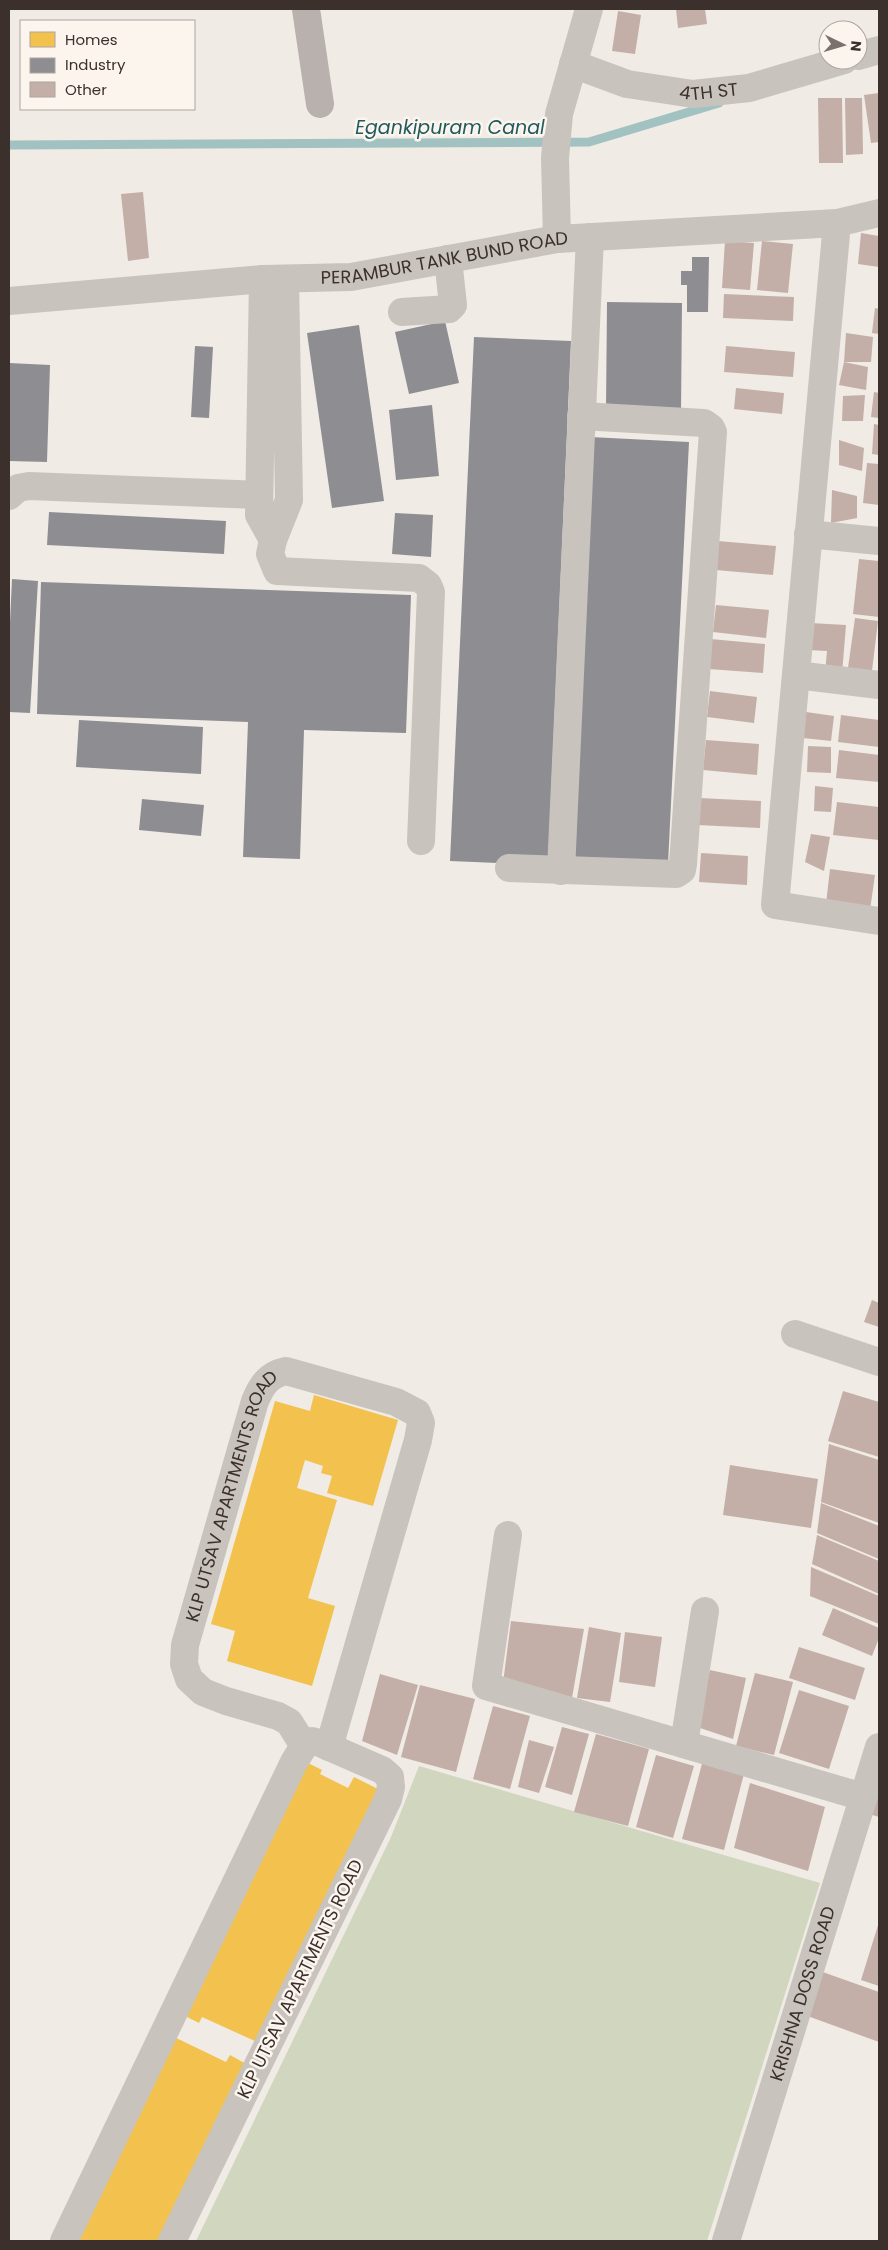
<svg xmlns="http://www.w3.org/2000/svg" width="888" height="2250" font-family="Poppins,sans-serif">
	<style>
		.green { fill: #d1d6bf }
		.homes { fill: #f2c14e }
		.industry { fill: #8d8d92 }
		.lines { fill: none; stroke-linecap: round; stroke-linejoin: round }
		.stream { stroke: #a1c2c1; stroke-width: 9 }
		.building { fill: #c3afa7 }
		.minor { stroke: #c9c3be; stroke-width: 28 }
		.major { stroke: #b8b1ad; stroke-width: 28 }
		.labels { text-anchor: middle; stroke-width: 5; stroke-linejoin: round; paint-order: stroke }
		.street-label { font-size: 18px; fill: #3b302b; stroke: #fbf5ee }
		.water-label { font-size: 19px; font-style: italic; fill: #1f5a5e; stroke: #fbf5ee }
	</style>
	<rect width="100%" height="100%" fill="#f0ebe5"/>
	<path class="green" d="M419 1766 820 1883 707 2241H196L391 1837Z"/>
	<path class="homes" d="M314 1395 398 1420 373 1506 327 1493 332 1476 321 1473 323 1466 305 1460 297 1488 337 1500 308 1598 335 1606 312 1686 227 1661 235 1631 211 1624 275 1401 310 1411Z
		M308 1763 322 1770 320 1774 348 1788 354 1777 382 1791 257 2042 202 2017 199 2023 185 2016Z
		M172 2036 226 2062 230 2055 248 2065 162 2241H73Z"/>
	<path class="industry" d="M692 257H709L708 312H687V285H681V271H692Z
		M607 302 682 303 681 411 606 410Z
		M445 321 459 383 409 394 395 332Z
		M359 325 384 501 332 508 307 333Z
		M474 337 571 341 548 865 450 861Z
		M195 346 213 347 209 418 191 417Z
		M9 363 50 365 47 462 9 461Z
		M432 405 439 476 396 480 389 410Z
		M590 437 689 442 668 864 569 858Z
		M49 512 226 521 224 554 47 545Z
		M395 513 433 515 431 557 392 554Z
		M12 579 38 581 30 713 9 712V644Z
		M41 582 411 595 406 733 304 730 300 859 243 857 248 722 37 714Z
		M79 720 203 727 201 774 76 767Z
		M142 799 204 805 201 836 139 830Z"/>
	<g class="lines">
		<path class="stream" d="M9 145 589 142 719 103"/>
	</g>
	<path class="building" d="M676 9H705L707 24 678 28Z
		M618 11 641 15 635 54 612 51Z
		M879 93V142L871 143 864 95Z
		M818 98H842L843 163H819Z
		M845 98H862L863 154 846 155Z
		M143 192 149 258 128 261 121 194Z
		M861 233 879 236V267L858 264Z
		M725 241 754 243 750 290 722 288Z
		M762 241 793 244 788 293 757 290Z
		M724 294 794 297 793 321 723 318Z
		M875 308 879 309V334L872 333Z
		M846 333 873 337 871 362H844L868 367 866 390 839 385 844 362Z
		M726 346 795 352 793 377 724 372Z
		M736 388 784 393 782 414 734 409Z
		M874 392 879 393V418L871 417Z
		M865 395 863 421H842L843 396Z
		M874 424 879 425V455L872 454Z
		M839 440 864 448 862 471 839 465Z
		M867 463 879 464V505L863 503Z
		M832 490 857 496V518L831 523Z
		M718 541 776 546 773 575 716 570Z
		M859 559 879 561V617L853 614Z
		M716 605 769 610 766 638 713 632Z
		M855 618 878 621 872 671 848 668Z
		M810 623 846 625 842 674 825 673 827 651 808 650Z
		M711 639 765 644 763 673 709 669Z
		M710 691 757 697 754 723 707 717Z
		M806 712 834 716 831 741 803 738Z
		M841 715 879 720V747L838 742Z
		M706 740 759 744 757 775 703 770Z
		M808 746 831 747V773L807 772Z
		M839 750 879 755V782L836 778Z
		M815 786 833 788 831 812 814 811Z
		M699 798 761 801 760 828 697 825Z
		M837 802 879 807V840L833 835Z
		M811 834 830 837 824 871 805 862Z
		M701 853 748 856 747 885 699 882Z
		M830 869 875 875 870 910 826 904Z
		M872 1300 879 1303V1327L864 1322Z
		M843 1391 879 1402V1457L828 1441Z
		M829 1444 879 1460V1523L821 1502Z
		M730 1465 818 1479 811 1528 723 1515Z
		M821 1503 879 1526V1559L817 1533Z
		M817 1535 879 1561V1594L812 1564Z
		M811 1567 879 1596V1624L810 1596Z
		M833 1608 879 1628V1638L872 1656 822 1635Z
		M511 1621 584 1629 572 1698 503 1683Z
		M589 1627 621 1633 610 1702 577 1698Z
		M625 1632 662 1637 655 1687 619 1682Z
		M799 1647 865 1668 855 1700 789 1678Z
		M710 1670 746 1678 733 1739 697 1727Z
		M755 1673 793 1682 774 1755 736 1746Z
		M380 1674 418 1685 397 1755 362 1741Z
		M420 1685 475 1699 456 1772 401 1757Z
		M799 1690 849 1706 829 1769 779 1753Z
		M493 1706 530 1716 510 1789 473 1779Z
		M562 1727 589 1734 572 1795 545 1787Z
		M596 1734 649 1749 628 1826 574 1812Z
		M529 1740 554 1747 539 1793 518 1787Z
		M656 1755 694 1766 673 1838 636 1827Z
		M703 1760 745 1770 724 1850 682 1839Z
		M879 1768V1817L866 1813Z
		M750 1783 825 1807 808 1871 734 1848Z
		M879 1922V1986L861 1980Z
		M817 1970 879 1992V2042L802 2014Z"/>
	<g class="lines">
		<g class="minor">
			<path d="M858 56 879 50"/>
			<path id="s1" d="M573 64 627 84 693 94 749 88 844 60"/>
			<path d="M837 223 775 905 879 921"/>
			<path d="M557 239 555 158 559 114 589 9"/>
			<path d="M263 279 259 515 273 540 289 500 285 279"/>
			<path id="s2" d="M9 301 263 279 351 277 557 239 837 223 879 213"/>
			<path d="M402 312 449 309 453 305 448 259"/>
			<path d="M9 496 18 488 29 486 259 495"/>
			<path d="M808 534 879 541"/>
			<path d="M273 540 270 554 277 571 419 578 428 585 431 592 421 841"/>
			<path d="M796 675 879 685"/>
			<path d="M509 868 676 874 682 870 683 864 713 432 711 428 704 423 581 416"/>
			<path d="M561 871 590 237"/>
			<path d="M795 1334 879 1362"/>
			<path d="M508 1535 486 1686 863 1797"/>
			<path d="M684 1744 705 1611"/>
			<path id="s3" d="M304 1746 289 1722 278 1716 226 1701 203 1692 189 1679 184 1664 185 1645 255 1401C262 1385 268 1375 286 1371L396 1402 417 1413 421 1423 418 1440 329 1747"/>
			<path d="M64 2241 294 1762 304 1746 312 1741 320 1743 382 1770 390 1777 391 1787 388 1799 172 2241"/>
			<path id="s4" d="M726 2241 879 1747"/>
		</g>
		<path class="major" d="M306 9 320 104"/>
	</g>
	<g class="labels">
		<g class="street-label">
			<text dy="6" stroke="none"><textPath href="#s1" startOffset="140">4TH ST</textPath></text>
			<text dy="6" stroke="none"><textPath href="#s2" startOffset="438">PERAMBUR TANK BUND ROAD</textPath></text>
			<text dy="6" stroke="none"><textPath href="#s3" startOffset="330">KLP UTSAV APARTMENTS ROAD</textPath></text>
			<text transform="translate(300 1979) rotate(-64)" y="6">KLP UTSAV APARTMENTS ROAD</text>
			<text dy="6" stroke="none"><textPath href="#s4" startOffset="259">KRISHNA DOSS ROAD</textPath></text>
		</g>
		<g class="water-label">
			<text x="450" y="134">Egankipuram Canal</text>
		</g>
	</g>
	<rect width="888" height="2250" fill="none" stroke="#3b302b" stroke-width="20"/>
	<rect x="20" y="20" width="175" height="90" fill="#fbf5ee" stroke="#aea6a0"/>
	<rect x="30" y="32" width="25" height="15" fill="#f2c14e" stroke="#aea6a0"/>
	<text x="65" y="45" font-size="15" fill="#3b302b">Homes</text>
	<rect x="30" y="58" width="25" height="15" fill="#8d8d92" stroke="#aea6a0"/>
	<text x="65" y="70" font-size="15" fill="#3b302b">Industry</text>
	<rect x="30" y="82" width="25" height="15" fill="#c3afa7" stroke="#aea6a0"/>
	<text x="65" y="95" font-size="15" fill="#3b302b">Other</text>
	<g transform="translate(843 45) rotate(95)"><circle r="24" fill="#fbf5ee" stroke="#aea6a0"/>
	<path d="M0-4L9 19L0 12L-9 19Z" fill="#7a716c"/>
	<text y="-8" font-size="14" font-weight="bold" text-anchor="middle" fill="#3b302b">N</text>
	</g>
</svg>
